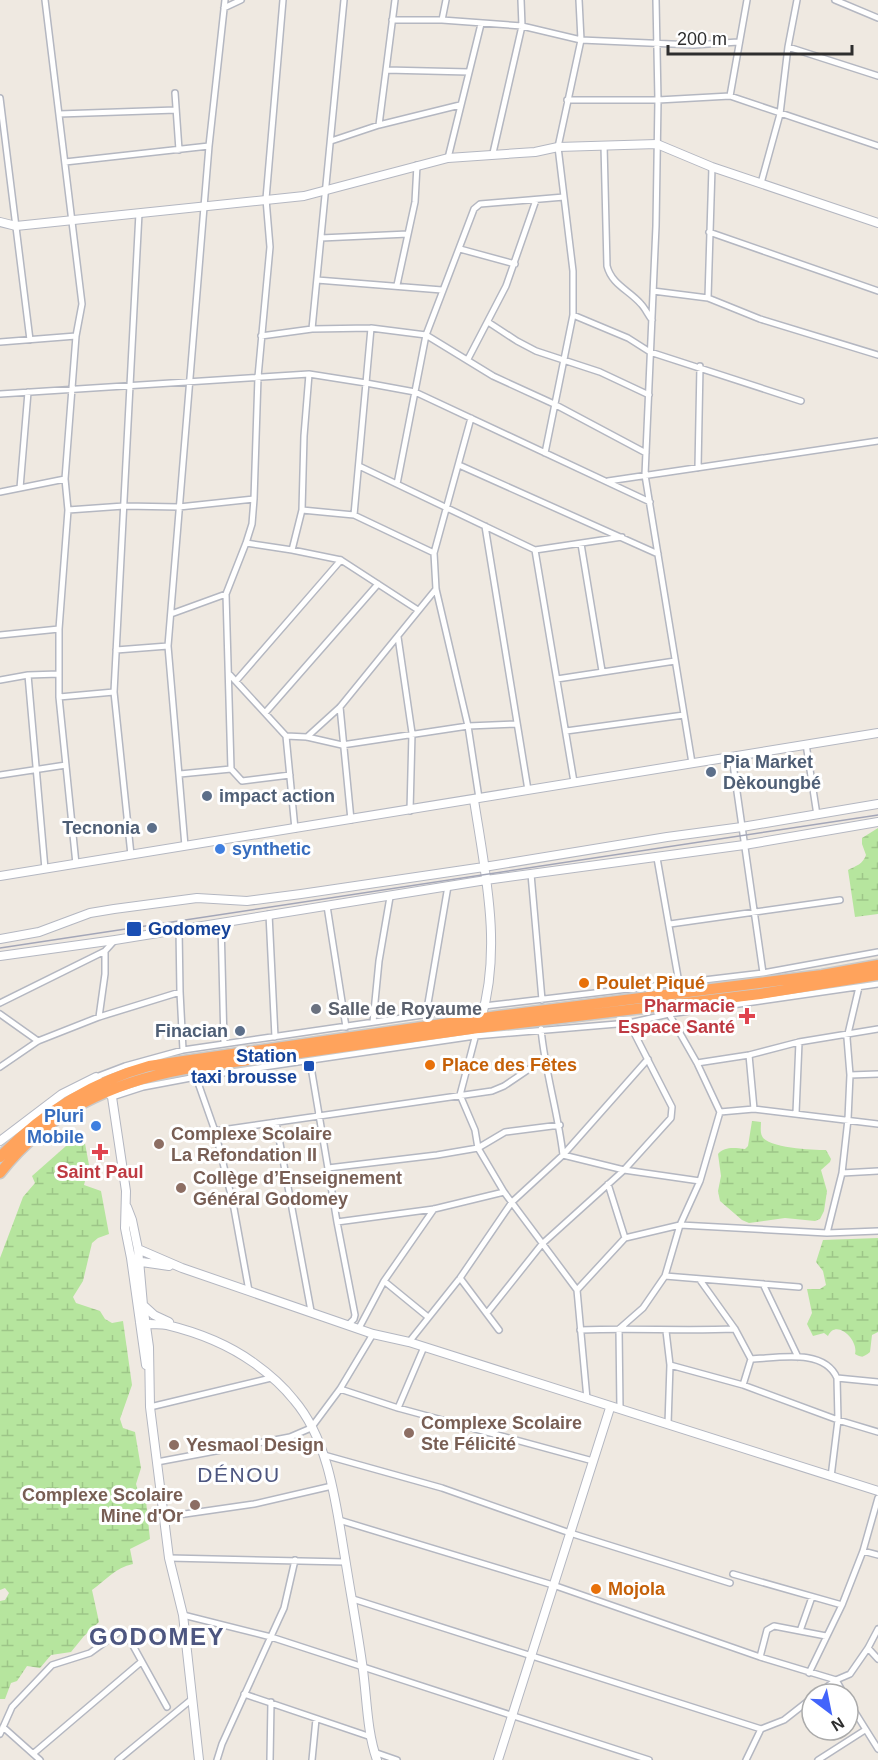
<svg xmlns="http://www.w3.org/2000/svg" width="878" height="1760" font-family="Helvetica,sans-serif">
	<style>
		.wetland { fill: url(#wetland-marsh) }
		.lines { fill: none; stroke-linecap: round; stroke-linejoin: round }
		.street-casing { stroke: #b4b7c1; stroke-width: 8 }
		.secondary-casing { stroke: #b4b7c1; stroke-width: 10 }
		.highway-casing { stroke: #c9c9c9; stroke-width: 13 }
		.street { stroke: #fff; stroke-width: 5 }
		.secondary { stroke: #fff; stroke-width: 8 }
		.highway { stroke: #ffa35c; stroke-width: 10 }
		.rail { stroke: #a3a6b8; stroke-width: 1.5 }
		.service-dot { fill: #5c6f8a; stroke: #fff; stroke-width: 2 }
		.shop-dot { fill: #3f7fe0; stroke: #fff; stroke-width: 2 }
		.transit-dot { fill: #1a4fb4; stroke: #fff; stroke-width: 2 }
		.food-dot { fill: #e8710a; stroke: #fff; stroke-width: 2 }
		.worship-dot { fill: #6b7280; stroke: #fff; stroke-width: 2 }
		.health-dot { fill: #e0444e; stroke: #fff; stroke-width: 2 }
		.education-dot { fill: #8d6e63; stroke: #fff; stroke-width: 2 }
		.labels { text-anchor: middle; stroke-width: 6; stroke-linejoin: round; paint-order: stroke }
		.service-label { font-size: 18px; font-weight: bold; fill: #4e5e75; stroke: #fff; text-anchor: start }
		.shop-label { font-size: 18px; font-weight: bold; fill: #366cbe; stroke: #fff; text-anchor: start }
		.transit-label { font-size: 18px; font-weight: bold; fill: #164399; stroke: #fff; text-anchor: start }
		.food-label { font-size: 18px; font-weight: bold; fill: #c56008; stroke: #fff; text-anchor: start }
		.health-label { font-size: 18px; font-weight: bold; fill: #be3a42; stroke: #fff; text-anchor: end }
		.worship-label { font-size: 18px; font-weight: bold; fill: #5b616d; stroke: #fff; text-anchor: start }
		.education-label { font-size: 18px; font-weight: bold; fill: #785e54; stroke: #fff; text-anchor: start }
		.quarter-label { font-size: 21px; letter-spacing: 1.5px; fill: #4d5680; stroke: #fff }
		.district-label { font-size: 24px; font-weight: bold; letter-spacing: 1.5px; fill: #4d5680; stroke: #fff }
	</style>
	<defs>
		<pattern id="wetland-marsh" width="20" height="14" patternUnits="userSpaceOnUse" patternTransform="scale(1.5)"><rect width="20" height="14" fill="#b6e59e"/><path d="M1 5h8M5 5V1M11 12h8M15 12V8" fill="none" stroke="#9dc588"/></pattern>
	</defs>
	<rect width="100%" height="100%" fill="#efe9e1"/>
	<path class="wetland" d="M878 828V914L855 917 848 870C856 866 863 864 866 855L862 844V838Z
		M752 1121 761 1122C761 1126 760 1132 762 1136 767 1148 813 1150 826 1150L831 1159 830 1162 821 1170 827 1191 824 1211 820 1219 815 1221 785 1218 749 1223 742 1220 720 1201 718 1191 721 1176 718 1154C725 1146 735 1148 745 1149L748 1146Z
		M84 1138 89 1165 84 1185 101 1191 109 1234 98 1238 92 1243 83 1281 73 1297 76 1303 100 1311 105 1319 112 1323 123 1321 132 1385 120 1419 123 1428 135 1432 141 1468 136 1484 138 1491 146 1501 150 1539 130 1549 133 1564C115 1568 106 1580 92 1590L99 1622 84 1636 71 1652 51 1655 40 1668 27 1666 17 1681 11 1683 5 1699H0V1601L5 1600 9 1593 5 1588 0 1590V1258L23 1197 35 1183 32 1176 66 1146Z
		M878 1238V1332L872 1335 870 1352C864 1357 861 1358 855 1354 859 1340 836 1318 828 1336L824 1333 813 1336 807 1324 812 1313 807 1289H820L826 1285 823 1271 816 1262 823 1240Z"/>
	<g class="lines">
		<defs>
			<path id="street" d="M45 0 82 304 76 336 65 479 68 510 59 629V697L76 864
				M656 0 658 100 656 226 645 475 692 763
				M835 0 878 18
				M224 8 241 0
				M392 20H442L522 26 581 40 694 45 738 42
				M442 20 446 0
				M788 47 878 76
				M386 70 469 72
				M175 93 179 150
				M730 96 747 0
				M0 98 30 340
				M567 100H658L730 96 878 146
				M59 114 176 110
				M379 125 395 0
				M331 141 379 125 460 105
				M604 145 607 266C612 285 629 290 641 304 645 308 648 315 652 320
				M493 153 522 26 521 0
				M448 158 481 24
				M65 162 209 146
				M712 167 708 298 760 319 878 355
				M761 183 780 114 788 47 797 0
				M709 232 878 291
				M321 238 408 234
				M460 249 515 264
				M317 280 442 290
				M397 285 415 202 417 165
				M653 291 708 298
				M573 315 628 338 650 352 801 401
				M488 322 517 341 536 351 600 372 649 395
				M312 329 344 0
				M261 336 312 329 371 328 426 335 493 376 554 404 646 453
				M0 342 76 336
				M468 359 506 286 536 200
				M0 394 309 374 366 383 415 392 650 502
				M471 418 434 553 436 589 468 726 479 798
				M545 453 573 315V271L558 147 581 40 579 0
				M459 465 658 554
				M359 466 535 550 622 537
				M698 468 700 366
				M608 481 878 441
				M397 484 426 335 474 209 480 204 564 197
				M20 488 28 392
				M0 492 65 479
				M68 510 124 506 179 507 254 499
				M302 510 354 515 434 553
				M354 515 371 328
				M485 526 528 790
				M246 543 292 550 341 560 418 610
				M581 544 602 671
				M292 550 302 510 304 436 309 374
				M535 550 574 782
				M171 614 226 594
				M0 635 59 629
				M398 637 412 733 410 811
				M116 650 168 646
				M28 675 45 869
				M230 675 286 736 295 829
				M557 679 675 661
				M0 680 28 675 59 674
				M236 681 341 560
				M59 697 114 692
				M340 707 351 820
				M265 713 378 584
				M566 731 684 715
				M286 736 307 737 342 745 468 726 517 724
				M307 737 340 707 436 589
				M806 744 817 815
				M732 757 763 973
				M231 769 226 594 246 543 252 524 254 499 258 377 270 247 266 199 283 0
				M180 774 231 769 242 781 290 775
				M0 775 66 765
				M185 846 168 646 209 146 225 0
				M131 855 114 692 139 213
				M657 858 679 983
				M531 874 542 1000
				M327 906 346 1027
				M269 914 275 1037
				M221 923 224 1043
				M670 924 840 900
				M179 929 180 992 183 1050
				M0 1003 105 951 114 941
				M0 1014 38 1041
				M426 1015 448 886
				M99 1017 105 974V951
				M373 1022 379 961 390 897
				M541 1029C545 1072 558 1112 563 1155
				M476 1034 460 1095 475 1130 478 1148 504 1192 577 1290 587 1399
				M749 1055 754 1109
				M310 1061 337 1222 355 1315 354 1319 348 1325
				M697 1063 749 1055 799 1042 878 1029
				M0 1067 38 1041 99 1017 180 992
				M850 1075 878 1074
				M96 1077 125 1066 183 1050 484 1006 763 973 878 952
				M196 1077 215 1131 233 1203 249 1291
				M112 1097 143 1087 196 1077 475 1036 629 1023 669 1014 878 984
				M720 1112 754 1109 878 1124
				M796 1113 799 1042
				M276 1122 311 1311
				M215 1131 492 1091 504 1086 544 1059
				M563 1155 624 1170 700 1181
				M328 1168 437 1155 478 1148 505 1132 560 1125
				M842 1173 878 1171
				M608 1184 625 1238
				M337 1222 434 1209 504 1192
				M827 1233 842 1173 848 1119 850 1075 847 1038 859 987
				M665 1276 799 1287
				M460 1278 499 1330
				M700 1280 735 1329 751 1359 743 1385
				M384 1281 428 1317
				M763 1284 798 1357
				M577 1290 625 1238 680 1225 827 1233 878 1231
				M487 1313 542 1244 624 1170 671 1118 672 1107 629 1023
				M359 1328 384 1281 434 1209
				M580 1330C632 1328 683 1331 735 1329
				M666 1331 670 1365 668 1424
				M409 1342 460 1278 512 1202 563 1155 648 1059
				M751 1359C778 1358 824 1348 837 1378L838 1420 831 1477
				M670 1365 743 1385 838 1420 878 1432
				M837 1378 878 1382
				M340 1389 398 1408 593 1461
				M150 1407 271 1378
				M398 1408 424 1347
				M620 1409 619 1329 643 1308 665 1276 680 1225 700 1181 720 1112 697 1063 669 1014
				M324 1455 442 1488 570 1533 730 1583
				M157 1462 290 1437 311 1428 340 1389 373 1334
				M164 1517 254 1504 332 1486
				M339 1520 553 1585 760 1657 836 1680 844 1694
				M863 1551 878 1555
				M169 1558 346 1562
				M733 1574 842 1605
				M353 1599 761 1729
				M183 1615 271 1637 649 1760
				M800 1631 812 1597
				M868 1648 878 1659
				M760 1657 767 1630 774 1626 826 1636
				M809 1673 842 1605 863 1551 878 1498
				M244 1694 371 1737
				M818 1694 836 1680 850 1674 868 1648 878 1629
				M848 1701 878 1749
				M3 1727 40 1760
				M0 1734 12 1707 52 1665 90 1653 119 1632 126 1633 167 1707
				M374 1752 397 1760
				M34 1753 141 1662
				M118 1760 192 1699
				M217 1760 222 1744 278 1621 284 1608 295 1560
				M270 1760 271 1702
				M312 1760 316 1719
				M746 1760 761 1729 784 1720 812 1698
				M818 1760 865 1730"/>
			<path id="secondary" d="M0 222 16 226 304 196 448 158 535 152 558 147 657 144 712 167 878 223
				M474 800C485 872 503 950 480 1022
				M0 876 878 733
				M0 939 39 932 90 913 114 909 197 898 247 901 301 894 484 867 667 837 742 827 878 804
				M0 956 115 940 486 880 744 845 878 822
				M0 1141 62 1094 96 1077 112 1097 126 1191 125 1228 131 1258 135 1261 169 1266
				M127 1207 132 1220 138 1249 143 1305 154 1315 169 1322
				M138 1249 182 1268 373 1334 409 1342 878 1491
				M131 1258 146 1365
				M143 1305 149 1347 150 1407 169 1558 183 1615 199 1760
				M140 1322C147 1326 158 1323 167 1325 196 1332 229 1345 254 1363 268 1373 283 1386 294 1400 330 1442 336 1506 345 1558 351 1596 358 1633 363 1670 367 1700 367 1732 377 1760
				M498 1760 610 1408"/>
			<path id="highway" d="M0 1157C42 1113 91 1082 149 1066L498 1016 822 975 878 965
				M0 1173C48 1112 110 1083 185 1069L478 1028 760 994 878 975"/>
		</defs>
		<use href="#street" class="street-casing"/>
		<use href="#secondary" class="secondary-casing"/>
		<use href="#highway" class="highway-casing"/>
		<use href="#street" class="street"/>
		<use href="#secondary" class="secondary"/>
		<use href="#highway" class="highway"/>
		<path class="rail" d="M0 948 878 815"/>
	</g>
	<g class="service-dot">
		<circle cx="711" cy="772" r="6"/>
		<circle cx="207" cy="796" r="6"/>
		<circle cx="152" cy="828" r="6"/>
		<circle cx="240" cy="1031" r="6"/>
	</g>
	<g class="shop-dot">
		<circle cx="220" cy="849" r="6"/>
		<circle cx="96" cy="1126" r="6"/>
	</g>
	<g class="transit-dot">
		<rect x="126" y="921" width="16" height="16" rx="3"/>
		<rect x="303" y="1060" width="12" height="12" rx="3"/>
	</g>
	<g class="food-dot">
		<circle cx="584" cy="983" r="6"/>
		<circle cx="430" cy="1065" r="6"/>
		<circle cx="596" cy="1589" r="6"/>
	</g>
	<circle class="worship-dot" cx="316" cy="1009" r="6"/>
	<g class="health-dot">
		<path d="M744 1007h6v6h6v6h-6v6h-6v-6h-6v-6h6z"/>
		<path d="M97 1143h6v6h6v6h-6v6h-6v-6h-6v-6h6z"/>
	</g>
	<g class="education-dot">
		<circle cx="159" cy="1144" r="6"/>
		<circle cx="181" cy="1188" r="6"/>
		<circle cx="409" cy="1433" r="6"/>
		<circle cx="174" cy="1445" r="6"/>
		<circle cx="195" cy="1505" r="6"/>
	</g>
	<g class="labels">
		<g class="service-label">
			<text x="723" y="768">Pia Market<tspan x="723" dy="21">Dèkoungbé</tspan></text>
			<text x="219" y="802">impact action</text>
			<text x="140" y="834" text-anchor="end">Tecnonia</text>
			<text x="228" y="1037" text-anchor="end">Finacian</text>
		</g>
		<g class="shop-label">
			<text x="232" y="855">synthetic</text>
			<text x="84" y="1122" text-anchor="end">Pluri<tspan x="84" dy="21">Mobile</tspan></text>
		</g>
		<g class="transit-label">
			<text x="148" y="935">Godomey</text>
			<text x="297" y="1062" text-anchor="end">Station<tspan x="297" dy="21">taxi brousse</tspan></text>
		</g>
		<g class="food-label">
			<text x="596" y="989">Poulet Piqué</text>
			<text x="442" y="1071">Place des Fêtes</text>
			<text x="608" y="1595">Mojola</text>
		</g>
		<g class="health-label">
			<text x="735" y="1012">Pharmacie<tspan x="735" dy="21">Espace Santé</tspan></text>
			<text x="100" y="1178" text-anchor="middle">Saint Paul</text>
		</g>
		<g class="worship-label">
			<text x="328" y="1015">Salle de Royaume</text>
		</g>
		<g class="education-label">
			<text x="171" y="1140">Complexe Scolaire<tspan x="171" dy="21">La Refondation II</tspan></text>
			<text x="193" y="1184">Collège d’Enseignement<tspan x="193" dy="21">Général Godomey</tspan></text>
			<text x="421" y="1429">Complexe Scolaire<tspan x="421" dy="21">Ste Félicité</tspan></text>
			<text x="186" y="1451">Yesmaol Design</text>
			<text x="183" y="1501" text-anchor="end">Complexe Scolaire<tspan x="183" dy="21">Mine d'Or</tspan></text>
		</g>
		<g class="quarter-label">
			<text x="239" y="1482">DÉNOU</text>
		</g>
		<g class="district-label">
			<text x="157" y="1645">GODOMEY</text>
		</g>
	</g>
	<g transform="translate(830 1712) rotate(148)"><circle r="28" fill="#ffffff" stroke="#ababab" stroke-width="1.5"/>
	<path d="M0-4.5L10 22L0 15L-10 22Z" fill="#4264fb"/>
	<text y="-9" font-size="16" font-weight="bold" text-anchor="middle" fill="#2e2e2e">N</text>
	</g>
	<path d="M668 45v9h184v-9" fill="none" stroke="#2e2e2e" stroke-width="3"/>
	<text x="677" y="45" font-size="18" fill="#2e2e2e" stroke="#ffffff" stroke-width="4.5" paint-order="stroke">200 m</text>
</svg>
